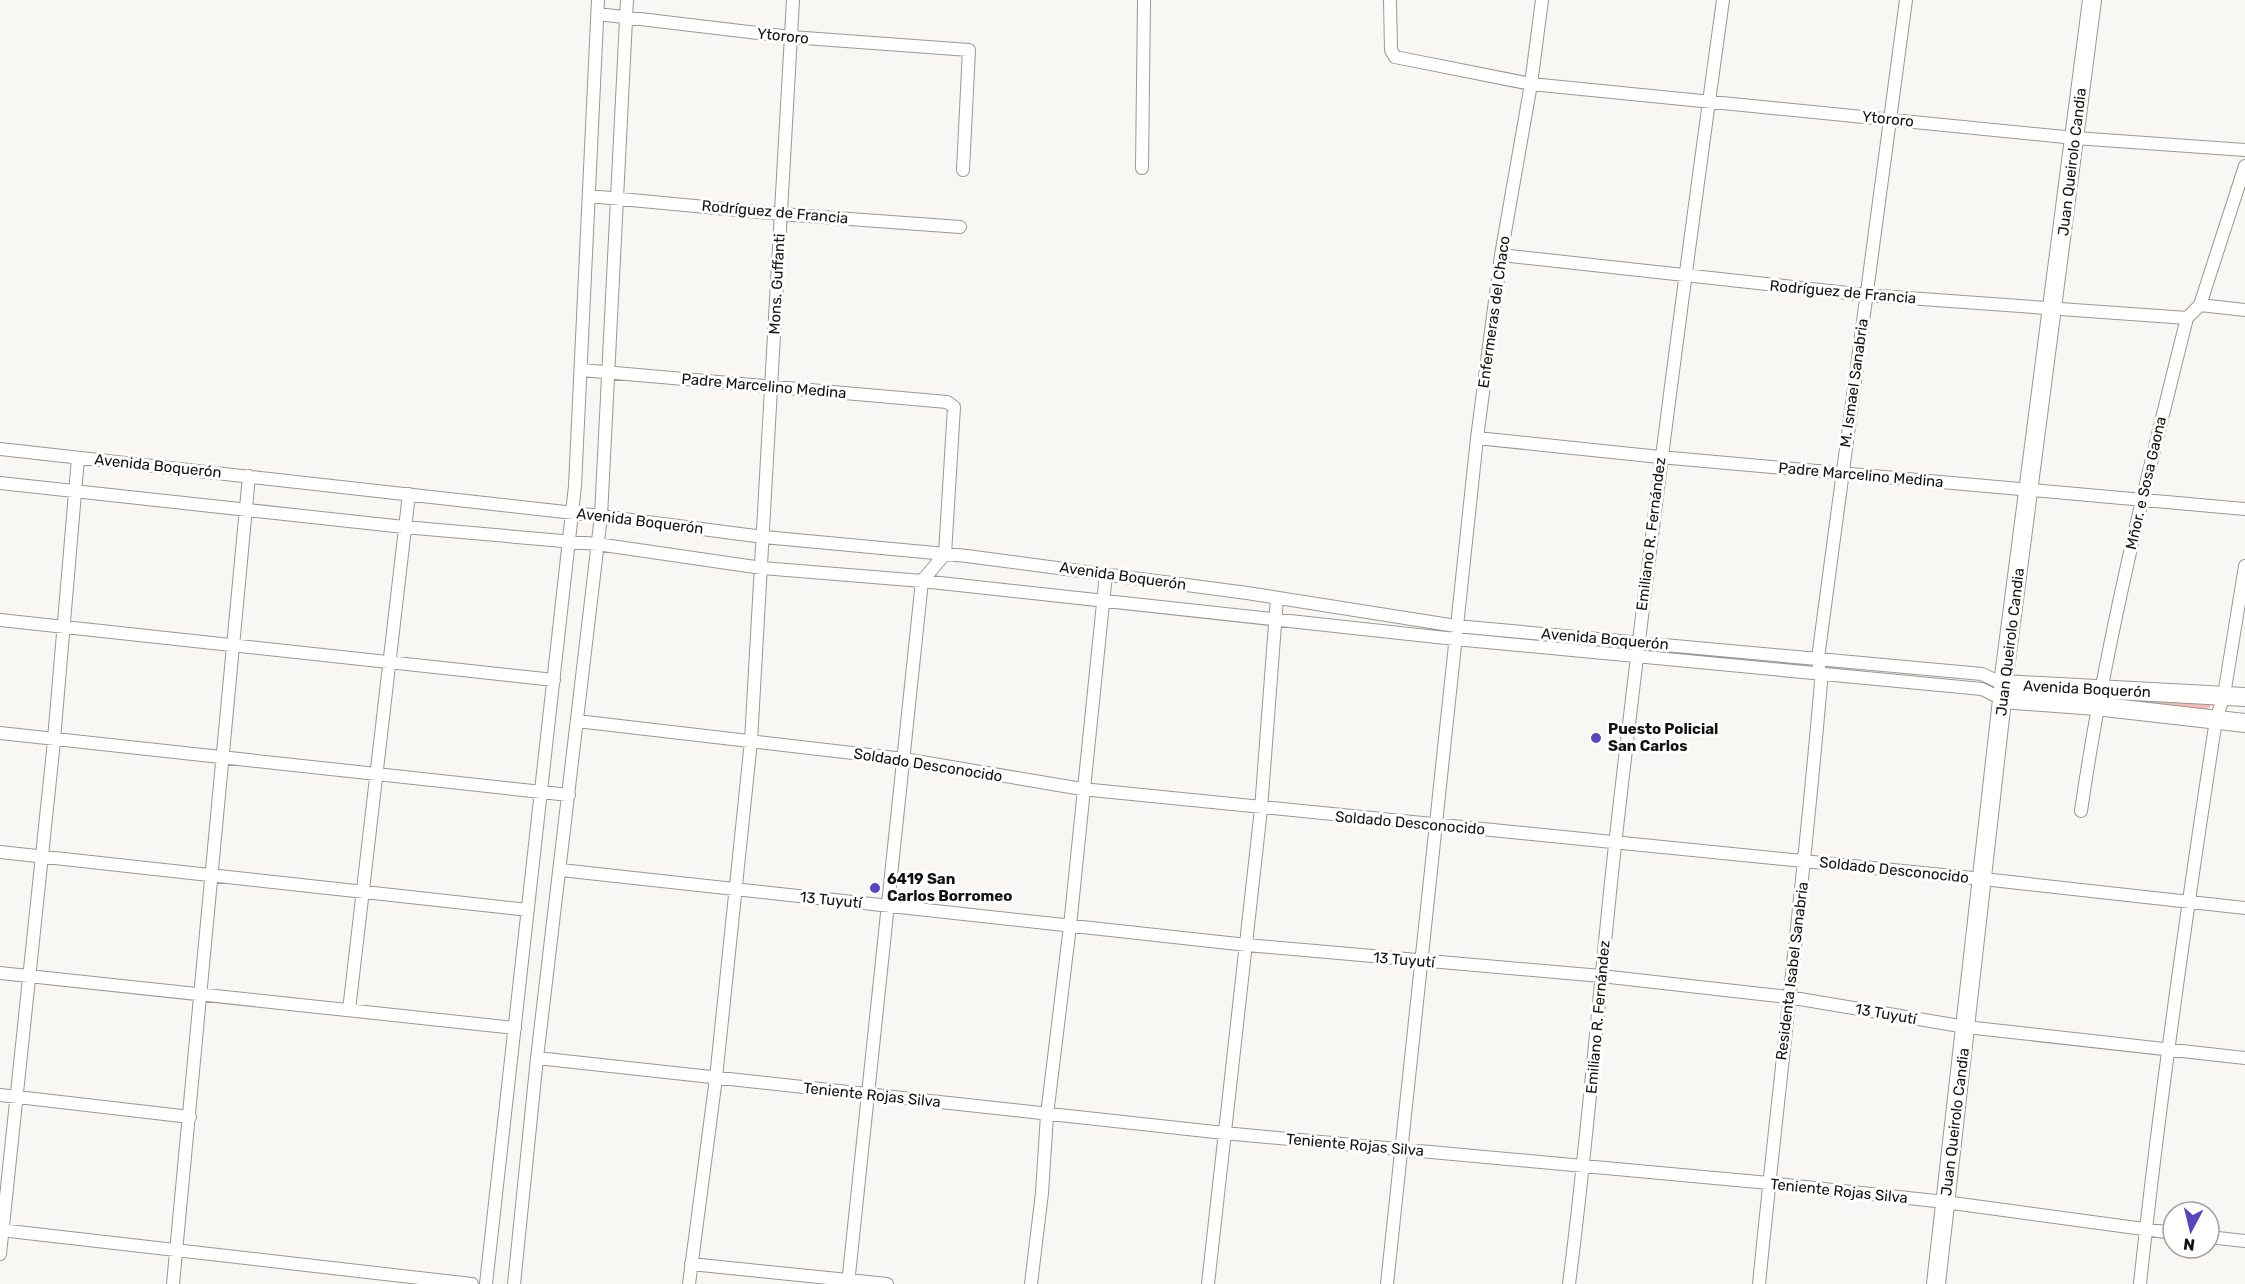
<svg xmlns="http://www.w3.org/2000/svg" width="2245" height="1284" font-family="Rubik,sans-serif">
	<style>
		.grass { fill: url(#grass-tufts) }
		.lines { fill: none; stroke-linecap: round; stroke-linejoin: round }
		.street-casing { stroke: #999894; stroke-width: 14 }
		.secondary-casing { stroke: #999894; stroke-width: 20 }
		.street { stroke: #fff; stroke-width: 12 }
		.secondary { stroke: #fff; stroke-width: 18 }
		.poi-dot { fill: #5a45be; stroke: #fff; stroke-width: 2 }
		.labels { text-anchor: middle; stroke-width: 6; stroke-linejoin: round; paint-order: stroke }
		.street-label { font-size: 15px; fill: #121211; stroke: #fff }
		.poi-label { font-size: 15px; font-weight: bold; fill: #121211; stroke: #fff; text-anchor: start }
	</style>
	<defs>
		<pattern id="grass-tufts" width="24" height="20" patternUnits="userSpaceOnUse" patternTransform="scale(1.5)"><rect width="24" height="20" fill="#f8b9b0"/><path d="M3 7l-1-3M5 7V3M7 7l1-3M15 17l-1-3M17 17v-4M19 17l1-3" fill="none" stroke="#d49e96"/></pattern>
	</defs>
	<rect width="100%" height="100%" fill="#f8f7f3"/>
	<path class="grass" d="M2104 698 2212 704 2207 711Z"/>
	<g class="lines">
		<defs>
			<path id="street" d="M1390 0 1391 50 1395 57 1531 84 2075 138 2245 150
				M598 14 791 37 969 50 963 170
				M1142 168 1144 0
				M589 196 781 214 960 227
				M1501 255 1866 295 2187 318
				M2200 305 2245 310
				M581 370 947 402 954 407 945 554 922 581 848 1284
				M1477 438 1660 457 2245 509
				M0 449 601 516 764 537 967 556 1247 593 1456 626 1982 674 2003 684
				M0 483 404 527 597 544 762 568 922 581 1455 639 1982 689 2002 699
				M0 620 554 680
				M577 721 904 759 1082 789 1983 879 2245 908
				M0 733 569 795
				M2081 811C2105 644 2146 481 2187 318L2200 305 2245 166
				M0 852 528 910
				M561 870 1247 945 1601 976 1788 997 1966 1027 2245 1058
				M0 973 515 1028
				M349 1010 409 494
				M537 1058 1224 1133 1769 1183 1945 1202 2173 1233
				M0 1095 190 1117
				M0 1230 472 1284
				M2209 1237 2245 1241
				M0 1254 53 751 78 458
				M691 1264 887 1284
				M173 1284 249 476
				M486 1284 575 486 598 0
				M514 1284 537 1058 601 516 627 0
				M689 1284 716 1078 751 741 793 0
				M1031 1284 1042 1193 1047 1115 1070 926 1106 574
				M1208 1284 1261 809 1277 598
				M1387 1284 1477 438 1501 255 1531 84 1542 0
				M1569 1284C1588 1138 1599 991 1615 845 1647 562 1684 281 1723 0
				M1759 1284C1779 1083 1804 883 1821 682L1818 658 1906 0
				M2140 1284C2160 1095 2187 908 2216 720L2224 695 2245 566"/>
			<path id="secondary" d="M2003 684 2245 697
				M2002 699 2096 706 2245 723
				M1936 1284 2004 682 2003 684 2092 0"/>
		</defs>
		<use href="#street" class="street-casing"/>
		<use href="#secondary" class="secondary-casing"/>
		<use href="#street" class="street"/>
		<use href="#secondary" class="secondary"/>
	</g>
	<g class="poi-dot">
		<circle cx="1596" cy="738" r="6"/>
		<circle cx="875" cy="888" r="6"/>
	</g>
	<g class="labels">
		<g class="street-label">
			<text transform="translate(783 36) rotate(6)" y="5">Ytororo</text>
			<text transform="translate(1888 119) rotate(6)" y="5">Ytororo</text>
			<text transform="translate(2072 162) rotate(-83)" y="5">Juan Queirolo Candia</text>
			<text transform="translate(775 212) rotate(5)" y="5">Rodríguez de Francia</text>
			<text transform="translate(777 284) rotate(-87)" y="5">Mons. Guffanti</text>
			<text transform="translate(1843 292) rotate(5)" y="5">Rodríguez de Francia</text>
			<text transform="translate(1494 312) rotate(-82)" y="5">Enfermeras del Chaco</text>
			<text transform="translate(1854 383) rotate(-82)" y="5">M. Ismael Sanabria</text>
			<text transform="translate(764 386) rotate(5)" y="5">Padre Marcelino Medina</text>
			<text transform="translate(158 466) rotate(6)" y="5">Avenida Boquerón</text>
			<text transform="translate(1861 475) rotate(5)" y="5">Padre Marcelino Medina</text>
			<text transform="translate(2146 483) rotate(-77)" y="5">Mñor. e Sosa Gaona</text>
			<text transform="translate(640 521) rotate(7)" y="5">Avenida Boquerón</text>
			<text transform="translate(1651 534) rotate(-83)" y="5">Emiliano R. Fernández</text>
			<text transform="translate(1123 576) rotate(8)" y="5">Avenida Boquerón</text>
			<text transform="translate(1605 639) rotate(5)" y="5">Avenida Boquerón</text>
			<text transform="translate(2010 642) rotate(-83)" y="5">Juan Queirolo Candia</text>
			<text transform="translate(2087 689) rotate(3)" y="5">Avenida Boquerón</text>
			<text transform="translate(928 765) rotate(9)" y="5">Soldado Desconocido</text>
			<text transform="translate(1410 823) rotate(5)" y="5">Soldado Desconocido</text>
			<text transform="translate(1894 870) rotate(6)" y="5">Soldado Desconocido</text>
			<text transform="translate(831 900) rotate(6)" y="5">13 Tuyutí</text>
			<text transform="translate(1404 960) rotate(5)" y="5">13 Tuyutí</text>
			<text transform="translate(1792 971) rotate(-83)" y="5">Residenta Isabel Sanabria</text>
			<text transform="translate(1886 1014) rotate(10)" y="5">13 Tuyutí</text>
			<text transform="translate(1598 1017) rotate(-85)" y="5">Emiliano R. Fernández</text>
			<text transform="translate(872 1095) rotate(6)" y="5">Teniente Rojas Silva</text>
			<text transform="translate(1955 1122) rotate(-83)" y="5">Juan Queirolo Candia</text>
			<text transform="translate(1355 1145) rotate(5)" y="5">Teniente Rojas Silva</text>
			<text transform="translate(1839 1191) rotate(6)" y="5">Teniente Rojas Silva</text>
		</g>
		<g class="poi-label">
			<text x="1608" y="734">Puesto Policial<tspan x="1608" dy="17">San Carlos</tspan></text>
			<text x="887" y="884">6419 San<tspan x="887" dy="17">Carlos Borromeo</tspan></text>
		</g>
	</g>
	<g transform="translate(2191 1230) rotate(187)"><circle r="28" fill="#ffffff" stroke="#a0a0a0" stroke-width="1.5"/>
	<path d="M0-4.5L10 22L0 15L-10 22Z" fill="#5a45be"/>
	<text y="-9" font-size="16" font-weight="bold" text-anchor="middle" fill="#121211">N</text>
	</g>
</svg>
